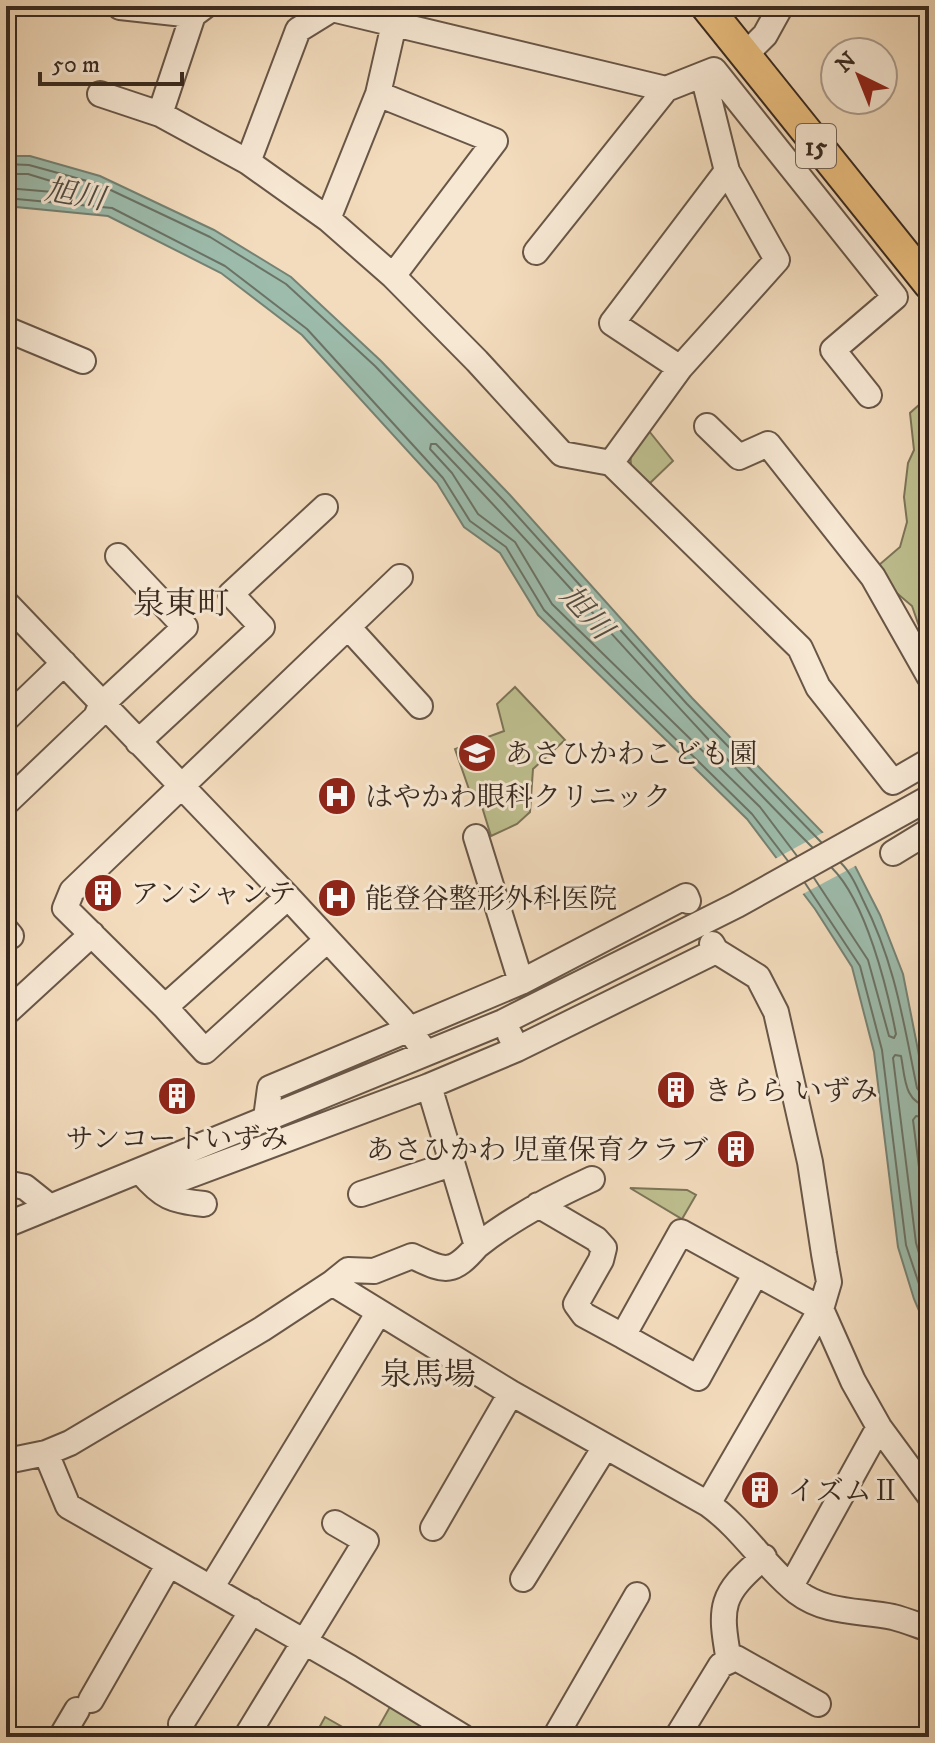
<svg xmlns="http://www.w3.org/2000/svg" width="935" height="1743" font-family="'IM FELL DW Pica','Noto Serif JP',serif">
	<style>
		.green { fill: #bebf8f; stroke: #7c7458; stroke-width: 2 }
		.water { fill: #9dbcac; stroke: #758274; stroke-width: 2 }
		.pier { fill: #f3dcbd }
		.lines { fill: none; stroke-linecap: round; stroke-linejoin: round }
		.shore { stroke: #6b7366; stroke-width: 2 }
		.minor-casing { stroke: #685647; stroke-width: 28 }
		.major-casing { stroke: #392a20; stroke-width: 34 }
		.minor { stroke: #f7e8d4; stroke-width: 24 }
		.major { stroke: #eabe7e; stroke-width: 30 }
		.labels { text-anchor: middle; stroke-width: 6; stroke-linejoin: round; paint-order: stroke }
		.shield { fill: #f7e8d4; stroke: #726356; stroke-width: 2 }
		.shield-label { font-size: 26px; font-weight: bold; fill: #392a20 }
		.poi-label { font-size: 28px; fill: #392a20; stroke: #f7e8d4; text-anchor: start }
		.water-label { font-size: 30px; font-style: italic; fill: #524e43; stroke: #f7e8d4 }
		.quarter-label { font-size: 32px; fill: #392a20; stroke: #f7e8d4 }
	</style>
	<rect width="100%" height="100%" fill="#f3dcbd"/>
	<filter id="stains"><feTurbulence type="fractalNoise" baseFrequency=".0025" numOctaves="4"/><feColorMatrix values="0 0 0 0 .2 0 0 0 0 .09 0 0 0 0 .02 0 0 0 .5 -.17"/></filter>
	<radialGradient id="worn" r=".72"><stop offset=".6" stop-color="#630" stop-opacity="0"/><stop offset="1" stop-color="#630" stop-opacity=".3"/></radialGradient>
	<path class="green" d="M929 396V655L912 606 885 583 879 565 900 547 907 522 904 497 908 463 914 450 910 413Z
		M649 431 673 461 649 484 631 466 630 448Z
		M515 687 565 740 533 769 530 812 517 824 491 836 479 797 472 798 455 749 504 731 497 704Z
		M630 1188 687 1190 696 1195 682 1219Z
		M391 1705 447 1737H373Z
		M325 1717 360 1737H314Z"/>
	<path class="water" d="M6 156H30L100 176 214 230 291 277 381 361 510 495 692 698 855 866 880 915 903 974 929 1106V1334L914 1299 898 1247 874 1052 852 967 815 909 747 819 538 615 500 553 464 527 437 483 302 335 221 273 108 216 6 206Z"/>
	<path class="pier" d="M826 831 859 864 799 896 773 860Z"/>
	<g class="lines">
		<path class="shore" d="M6 164 29 165 98 184 210 237 286 284 375 366 504 501 687 704 821 842
			M6 174H28L67 186 69 189 65 193 6 188
			M6 198 112 208 225 266 307 329 443 478 470 521 506 547 544 610 752 814 788 861
			M797 856 760 807 552 604 515 542 478 514 452 473 430 449 431 444H436C564 577 682 717 812 847
			M841 863C851 873 857 887 863 900 895 963 903 1020 917 1088L922 1094 929 1095
			M814 878 868 960 889 1036 894 1038 896 1034C887 987 866 902 832 868
			M805 883 860 966 882 1050 906 1245 929 1314
			M929 1106C904 1104 905 1076 901 1056L895 1055 893 1058 916 1243 929 1287
			M929 1118 916 1116 913 1120 929 1245"/>
		<defs>
			<path id="minor" d="M120 7 193 15
				M744 56 765 35 781 6
				M100 94 160 114 248 162 328 219 393 276 477 361 562 454 611 463 800 648 818 687 893 782 929 761
				M378 94 495 141 393 276
				M160 114 193 15 205 6
				M248 162 298 30 332 9 666 89
				M328 219 378 94 394 24
				M536 252 666 89 714 70 895 297 833 350 869 395
				M6 329 83 361
				M680 368 612 323 727 171
				M707 426 739 457 768 444 873 577 929 676
				M611 463 680 368 777 260 727 171 703 75
				M6 603 288 897 402 1020 426 1053
				M348 627 420 706
				M6 719 64 663
				M138 742 262 627 231 594 325 507
				M6 803 96 717 101 705 185 627 118 556
				M476 837 521 982
				M893 853 929 831
				M6 930 11 936
				M327 940 205 1051 165 1007 65 908 72 891 400 577
				M165 1007 288 897
				M6 1013 92 934
				M510 1035 517 1049 716 951
				M266 1118 270 1088 521 982 686 896 688 901
				M141 1172 163 1177 183 1178 429 1086 517 1049
				M141 1172C162 1197 172 1201 204 1204
				M6 1183 25 1187 50 1207
				M361 1194 451 1164
				M538 1205 596 1239 604 1248 601 1260 576 1304 584 1315 623 1336
				M6 1225 503 1022 737 905 929 798
				M477 1246C512 1218 550 1198 592 1179
				M756 1273 698 1378 623 1336 681 1232 821 1309 853 1381 879 1427 929 1495
				M332 1283 348 1270 374 1271 412 1256C445 1271 451 1276 477 1246L429 1086
				M46 1453 68 1506 350 1668 463 1737
				M6 1457 7 1461 46 1453 70 1443 262 1329 332 1283 511 1393 708 1504C743 1529 765 1567 797 1592 826 1614 860 1610 893 1617 905 1620 917 1625 929 1629
				M708 1504 821 1309 829 1282 824 1254 810 1162 776 1012 758 977 716 951 712 944
				M433 1528 511 1393
				M523 1579 605 1447
				M791 1586 879 1427
				M211 1588 379 1312
				M729 1661C719 1605 720 1595 764 1557
				M91 1700 169 1564
				M181 1724 252 1611
				M61 1737 77 1710
				M246 1737 366 1541 335 1523
				M555 1737 637 1595
				M677 1737 721 1665 736 1658 818 1704"/>
			<path id="major" d="M706 6 929 284"/>
		</defs>
		<use href="#minor" class="minor-casing"/>
		<use href="#major" class="major-casing"/>
		<use href="#minor" class="minor"/>
		<use href="#major" class="major"/>
	</g>
	<defs>
		<symbol id="school-disc" viewBox="-11 -11 22 22"><circle r="9.5" fill="#8f2418" stroke="#f7e8d4"/><path d="M0-5L7-2L0 1L-7-2ZM-4 1L0 2.5L4 1V4Q0 6-4 4Z" fill="#fff"/></symbol>
		<symbol id="hospital-disc" viewBox="-11 -11 22 22"><circle r="9.5" fill="#8f2418" stroke="#f7e8d4"/><path d="M-5-5h3v3.5h4V-5h3V5h-3V1.5h-4V5h-3Z" fill="#fff"/></symbol>
		<symbol id="building-disc" viewBox="-11 -11 22 22"><circle r="9.5" fill="#8f2418" stroke="#f7e8d4"/><path d="M-4-6H4V6H1V3H-1V6H-4ZM-2.5-4.3h1.7v1.8h-1.7ZM.8-4.3h1.7v1.8H.8ZM-2.5-1h1.7V.8h-1.7ZM.8-1h1.7V.8H.8Z" fill="#fff"/></symbol>
	</defs>
	<g fill-rule="evenodd">
		<use href="#school-disc" x="455" y="731" width="44" height="44"/>
		<use href="#hospital-disc" x="315" y="774" width="44" height="44"/>
		<use href="#building-disc" x="81" y="871" width="44" height="44"/>
		<use href="#hospital-disc" x="315" y="876" width="44" height="44"/>
		<use href="#building-disc" x="654" y="1068" width="44" height="44"/>
		<use href="#building-disc" x="155" y="1074" width="44" height="44"/>
		<use href="#building-disc" x="714" y="1127" width="44" height="44"/>
		<use href="#building-disc" x="738" y="1468" width="44" height="44"/>
	</g>
	<g class="labels">
		<rect class="shield" x="796" y="124" width="40" height="44" rx="6"/>
		<g class="shield-label">
			<text x="816" y="155">15</text>
		</g>
		<g class="poi-label">
			<text x="505" y="763">あさひかわこども園</text>
			<text x="365" y="806">はやかわ眼科クリニック</text>
			<text x="131" y="903">アンシャンテ</text>
			<text x="365" y="908">能登谷整形外科医院</text>
			<text x="704" y="1100">きらら いずみ</text>
			<text x="177" y="1148" text-anchor="middle">サンコートいずみ</text>
			<text x="708" y="1159" text-anchor="end">あさひかわ 児童保育クラブ</text>
			<text x="788" y="1500">イズムⅡ</text>
		</g>
		<g class="water-label">
			<text transform="translate(75 194) rotate(10)" y="10">旭川</text>
			<text transform="translate(587 612) rotate(48)" y="10">旭川</text>
		</g>
		<g class="quarter-label">
			<text x="181" y="614">泉東町</text>
			<text x="428" y="1385">泉馬場</text>
		</g>
	</g>
	<rect width="935" height="1743" fill="none" stroke="#f3dcbd" stroke-width="32"/>
	<rect x="8" y="8" width="919" height="1727" fill="none" stroke="#392a20" stroke-width="4"/>
	<rect x="16" y="16" width="903" height="1711" fill="none" stroke="#392a20" stroke-width="2"/>
	<g transform="translate(859 76) rotate(317)"><circle r="38" fill="#f7e8d4" stroke="#ab9c8c" stroke-width="2"/>
	<path d="M0-6L14 30L0 20L-14 30Z" fill="#8f2418"/>
	<text y="-12" font-size="22" font-weight="bold" text-anchor="middle" fill="#392a20">N</text>
	</g>
	<path d="M40 72v12h142v-12" fill="none" stroke="#392a20" stroke-width="4"/>
	<text x="52" y="72" font-size="24" fill="#392a20" stroke="#f7e8d4" stroke-width="6" paint-order="stroke">50 m</text>
	<rect width="100%" height="100%" filter="url(#stains)"/>
	<rect width="100%" height="100%" fill="url(#worn)"/>
</svg>
